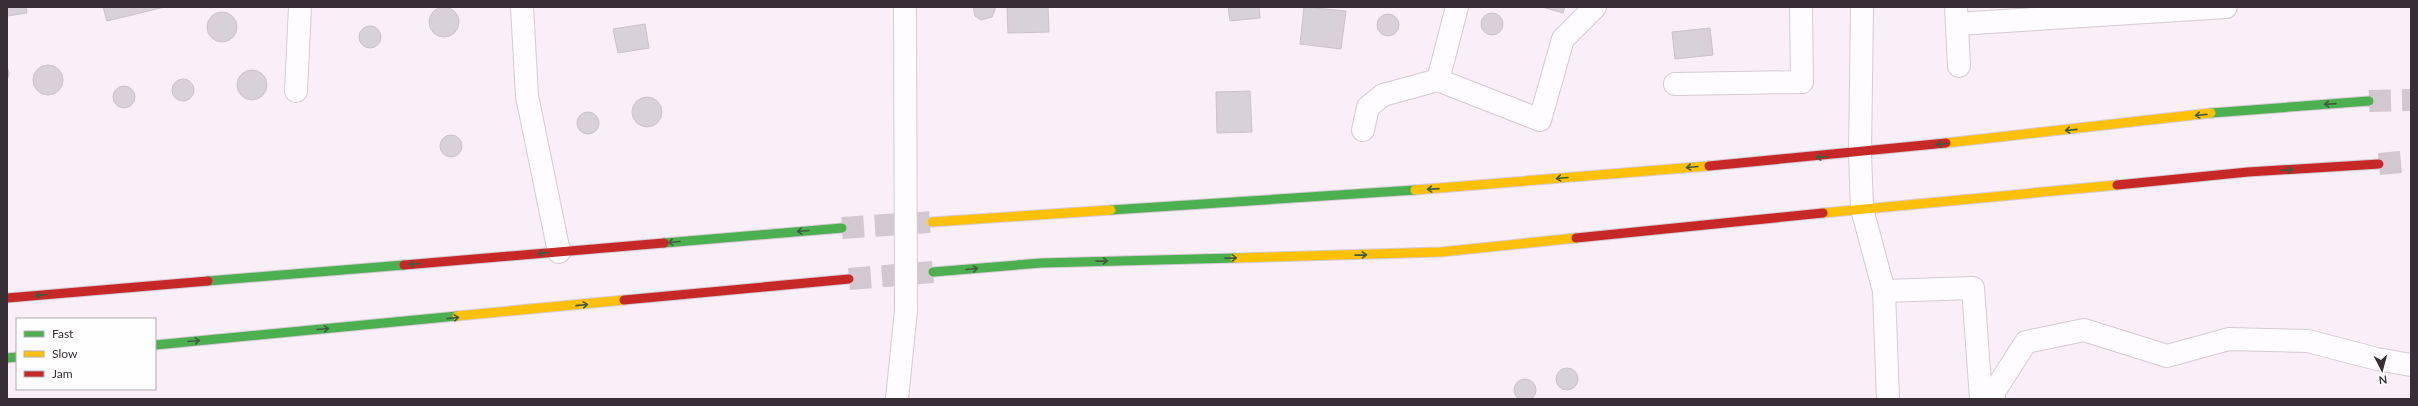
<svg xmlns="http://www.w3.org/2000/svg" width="2418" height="406" font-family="Lato,sans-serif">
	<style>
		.building { fill: #d8d1d9; stroke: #cac3cb }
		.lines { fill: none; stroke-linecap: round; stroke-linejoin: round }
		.secondary-tunnel { stroke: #d3c8d0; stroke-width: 22; stroke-dasharray: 22 11; stroke-linecap: butt }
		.street-casing { stroke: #d5cbd3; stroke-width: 24 }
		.fast-casing { stroke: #d5cbd3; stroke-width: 11 }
		.slow-casing { stroke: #d5cbd3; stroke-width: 11 }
		.jam-casing { stroke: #d5cbd3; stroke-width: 11 }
		.street { stroke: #fefcfe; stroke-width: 22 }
		.fast { stroke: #4caf50; stroke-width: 9 }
		.slow { stroke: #ffc107; stroke-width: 9 }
		.jam { stroke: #c62828; stroke-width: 9 }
		.oneway { stroke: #3f5c3f }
	</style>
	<rect width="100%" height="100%" fill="#faeef7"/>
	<path class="building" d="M7 7H26L27 13 7 16Z
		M103 7H165L107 21Z
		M973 7H995V10L992 17 981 20 975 16Z
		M1007 7H1048L1049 32 1008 33Z
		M1228 7H1259L1260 18 1230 21Z
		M1304 7 1346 11 1341 49 1300 44Z
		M1542 7H1565L1563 13Z
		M429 22a15 15 0 1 1 30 0a15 15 0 1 1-30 0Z
		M207 27a15 15 0 1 1 30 0a15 15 0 1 1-30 0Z
		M1481 24a11 11 0 1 1 22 0a11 11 0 1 1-22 0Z
		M1377 25a11 11 0 1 1 22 0a11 11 0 1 1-22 0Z
		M645 24 649 48 618 53 613 29Z
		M359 37a11 11 0 1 1 22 0a11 11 0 1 1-22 0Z
		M1710 28 1713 55 1675 59 1672 32Z
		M7 65 9 74 7 81Z
		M33 80a15 15 0 1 1 30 0a15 15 0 1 1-30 0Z
		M237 85a15 15 0 1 1 30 0a15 15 0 1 1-30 0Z
		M172 90a11 11 0 1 1 22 0a11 11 0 1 1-22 0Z
		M113 97a11 11 0 1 1 22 0a11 11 0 1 1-22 0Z
		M1250 91 1252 132 1217 133 1216 92Z
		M632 112a15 15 0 1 1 30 0a15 15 0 1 1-30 0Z
		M577 123a11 11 0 1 1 22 0a11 11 0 1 1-22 0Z
		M440 146a11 11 0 1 1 22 0a11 11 0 1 1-22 0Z
		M1556 379a11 11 0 1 1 22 0a11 11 0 1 1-22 0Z
		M1514 390a11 11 0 1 1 22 0a11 11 0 1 1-22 0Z"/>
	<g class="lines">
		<path class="secondary-tunnel" d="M2369 101 2411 100
			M2379 164 2411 161
			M842 228 932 222
			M849 279 933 272"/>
		<defs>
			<path id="street" d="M522 7 527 96 559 252
				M1862 7 1860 153 1862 209 1884 291 1888 399
				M1956 7 1959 66
				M1957 24 2226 7
				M1438 80 1540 120 1563 39 1595 7
				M1675 84 1802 82 1801 7
				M296 91 300 7
				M1363 130 1368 107 1383 95 1438 80 1457 7
				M1884 291 1973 288 1981 399
				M897 399 906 310 905 7
				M1994 399V392L2026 342 2084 330 2167 356 2229 339 2308 341 2377 359 2411 365"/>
			<path id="fast" d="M2211 113 2369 101
				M1111 210 1415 190
				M664 243 842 228
				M933 272 1041 263 1235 258
				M208 281 404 265
				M155 345 457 316
				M7 358 17 357"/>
			<path id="slow" d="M1946 143 2211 113
				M1415 190 1709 166
				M1823 213 2117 185
				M932 222 1111 210
				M1235 258 1441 252 1576 238
				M457 316 624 300"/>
			<path id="jam" d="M1709 166 1946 143
				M2117 185 2248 172 2379 164
				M1576 238 1823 213
				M404 265 664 243
				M7 298 208 281
				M624 300 849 279"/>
		</defs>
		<use href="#street" class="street-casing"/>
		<use href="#fast" class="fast-casing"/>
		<use href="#slow" class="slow-casing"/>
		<use href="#jam" class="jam-casing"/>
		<use href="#street" class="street"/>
		<use href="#fast" class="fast"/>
		<use href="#slow" class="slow"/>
		<use href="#jam" class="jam"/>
	</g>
	<defs><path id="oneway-shaft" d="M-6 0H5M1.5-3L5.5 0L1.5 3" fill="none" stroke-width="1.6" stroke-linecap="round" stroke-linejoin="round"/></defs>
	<g class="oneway">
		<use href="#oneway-shaft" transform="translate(2330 104) rotate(176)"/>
		<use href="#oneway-shaft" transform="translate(2201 115) rotate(174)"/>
		<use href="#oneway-shaft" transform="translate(2071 130) rotate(174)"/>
		<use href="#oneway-shaft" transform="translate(1942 144) rotate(174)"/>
		<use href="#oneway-shaft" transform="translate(1822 157) rotate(175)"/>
		<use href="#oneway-shaft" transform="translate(1692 167) rotate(175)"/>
		<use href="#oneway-shaft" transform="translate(2287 170) rotate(-4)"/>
		<use href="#oneway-shaft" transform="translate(1562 178) rotate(175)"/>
		<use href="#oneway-shaft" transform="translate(1433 189) rotate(176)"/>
		<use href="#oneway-shaft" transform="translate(803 231) rotate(175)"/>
		<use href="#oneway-shaft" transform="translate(674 242) rotate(175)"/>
		<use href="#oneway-shaft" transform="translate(544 253) rotate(175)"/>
		<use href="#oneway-shaft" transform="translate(1361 255) rotate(-1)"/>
		<use href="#oneway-shaft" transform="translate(1231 258) rotate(-1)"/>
		<use href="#oneway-shaft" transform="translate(1102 261) rotate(-1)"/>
		<use href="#oneway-shaft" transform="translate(415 264) rotate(175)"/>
		<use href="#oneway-shaft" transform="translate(972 269) rotate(-5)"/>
		<use href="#oneway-shaft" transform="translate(41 295) rotate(175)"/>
		<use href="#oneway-shaft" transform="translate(582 305) rotate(-6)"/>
		<use href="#oneway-shaft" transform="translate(453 318) rotate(-6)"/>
		<use href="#oneway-shaft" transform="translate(323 329) rotate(-5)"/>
		<use href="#oneway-shaft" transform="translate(194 341) rotate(-5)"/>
	</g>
	<rect width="2418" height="406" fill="none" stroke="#382f36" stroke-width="16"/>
	<rect x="16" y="318" width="140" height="72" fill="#fefefe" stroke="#afabae"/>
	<rect x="24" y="331" width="20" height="6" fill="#4caf50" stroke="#afabae"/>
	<text x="52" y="338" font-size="12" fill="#382f36">Fast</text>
	<rect x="24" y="351" width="20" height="6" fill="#ffc107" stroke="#afabae"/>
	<text x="52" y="358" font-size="12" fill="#382f36">Slow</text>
	<rect x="24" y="371" width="20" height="6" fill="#c62828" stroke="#afabae"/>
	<text x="52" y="378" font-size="12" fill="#382f36">Jam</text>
	<g transform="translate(2382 370) rotate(174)" stroke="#fefefe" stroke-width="3" paint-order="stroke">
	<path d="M0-3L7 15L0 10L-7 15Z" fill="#382f36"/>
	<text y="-6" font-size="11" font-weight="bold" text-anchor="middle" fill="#382f36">N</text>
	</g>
</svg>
